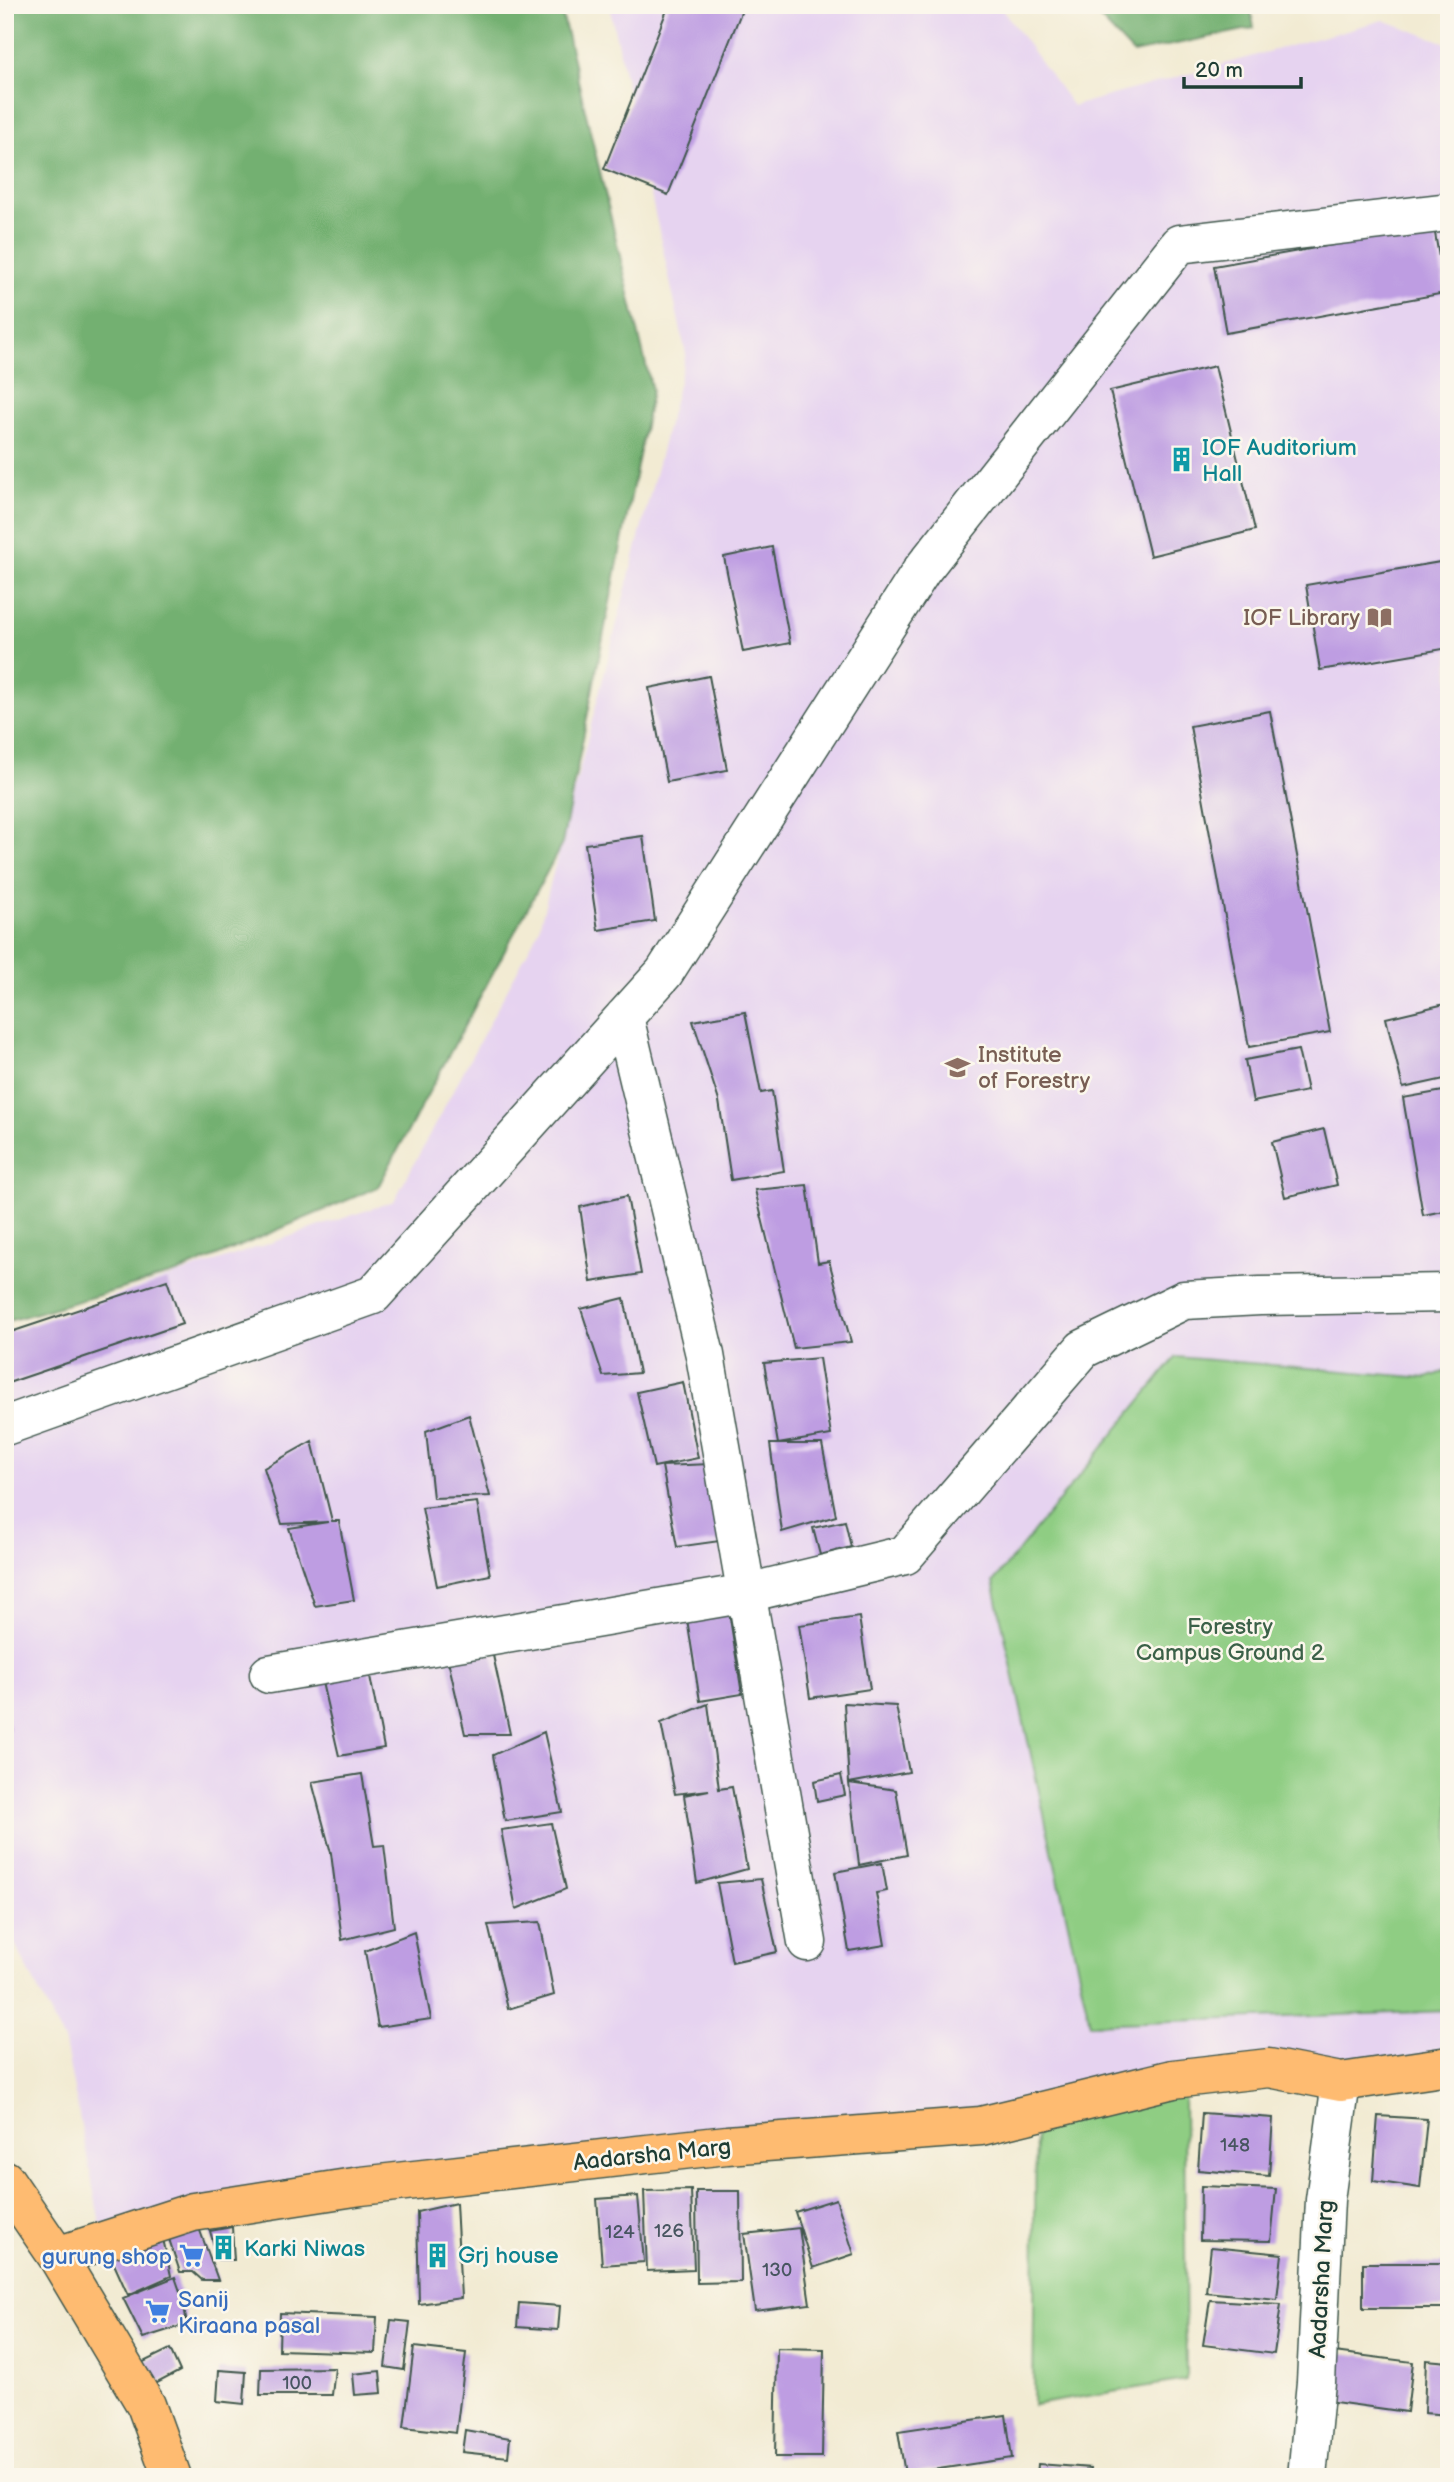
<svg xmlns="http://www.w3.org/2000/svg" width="1454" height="2482" font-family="'Balsamiq Sans',sans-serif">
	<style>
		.built { fill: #e6d3f0 }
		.green { fill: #8fcd83; stroke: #57855c; stroke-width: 2 }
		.forest { fill: #73b071; stroke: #497652; stroke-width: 2 }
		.building { fill: #be9de2 }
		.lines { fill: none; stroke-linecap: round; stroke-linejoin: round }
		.minor-casing { stroke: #3f574c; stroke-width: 41 }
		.major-casing { stroke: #3f574c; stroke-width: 41 }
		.minor { stroke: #fff; stroke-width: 38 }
		.major { stroke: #febb71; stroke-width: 38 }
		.labels { text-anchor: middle; stroke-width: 5; stroke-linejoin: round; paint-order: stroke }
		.number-label { font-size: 19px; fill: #475560 }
		.culture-label { font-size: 23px; fill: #0d838f; stroke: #fbf7ec; text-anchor: start }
		.education-label { font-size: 23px; fill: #785e54; stroke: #fbf7ec; text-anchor: end }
		.park-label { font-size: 23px; fill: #3b6148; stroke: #fbf7ec }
		.street-label { font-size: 23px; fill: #1f3d34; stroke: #fbf7ec }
		.shop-label { font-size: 23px; fill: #366cbe; stroke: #fbf7ec; text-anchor: end }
	</style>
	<rect width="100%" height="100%" fill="#fbf7ec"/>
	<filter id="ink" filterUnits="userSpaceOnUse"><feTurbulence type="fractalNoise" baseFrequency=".0143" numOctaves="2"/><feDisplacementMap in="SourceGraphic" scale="14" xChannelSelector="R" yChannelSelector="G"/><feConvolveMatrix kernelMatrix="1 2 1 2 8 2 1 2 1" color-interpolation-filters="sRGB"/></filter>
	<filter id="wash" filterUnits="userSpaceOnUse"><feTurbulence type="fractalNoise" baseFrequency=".00686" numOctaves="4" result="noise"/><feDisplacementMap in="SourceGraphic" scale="28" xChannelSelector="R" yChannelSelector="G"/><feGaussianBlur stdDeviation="1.57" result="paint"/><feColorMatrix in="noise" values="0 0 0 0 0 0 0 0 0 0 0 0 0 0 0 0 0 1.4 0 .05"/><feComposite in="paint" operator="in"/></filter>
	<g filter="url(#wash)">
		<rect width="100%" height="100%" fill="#f2ebd3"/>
		<path class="built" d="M609 5H999L1073 106 1383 20 1449 44V2061L958 2111 101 2228 65 2043 5 1924V1333L394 1201 538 932 686 354Z"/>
		<path class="green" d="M1176 1357 1427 1378 1449 1370V2011L1090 2024 993 1582Z
			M1184 2093 1186 2380 1033 2405 1036 2127Z"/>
		<path class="forest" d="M5 5H560L652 390 562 844 378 1187 177 1273 5 1322Z
			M1087 5H1250L1254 28 1133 53Z"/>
		<g id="blocks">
			<path class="building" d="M669 5H744L668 195 604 169Z
				M1434 227 1445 293 1226 333 1214 266Z
				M1215 366 1255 530 1150 556 1110 391Z
				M772 547 790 643 743 652 724 557Z
				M1446 561 1449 576V648L1320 670 1306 585Z
				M709 676 727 770 667 782 649 688Z
				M1270 711 1330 1032 1249 1047 1190 726Z
				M643 836 655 921 598 930 585 844Z
				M1449 1003V1078L1403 1088 1386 1018Z
				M745 1012 761 1093 772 1091 784 1171 731 1180 719 1101 693 1021Z
				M1298 1050 1307 1091 1253 1102 1245 1060Z
				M1449 1090V1210L1423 1215 1403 1098Z
				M1324 1129 1337 1185 1285 1197 1272 1142Z
				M807 1185 818 1263 829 1261 851 1342 794 1348 755 1190Z
				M627 1196 641 1274 591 1282 580 1207Z
				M167 1280 182 1324 5 1384V1334Z
				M624 1298 639 1373 603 1376 581 1309Z
				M819 1358 831 1435 778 1444H822L836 1516 782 1532 770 1444H778L764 1363Z
				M683 1382 698 1458 654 1467 637 1392Z
				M469 1415 490 1496 433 1498 426 1431Z
				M312 1441 332 1521H339L354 1600 315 1606 289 1528 328 1522 282 1524 264 1468Z
				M711 1464 720 1541 677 1547 662 1466Z
				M477 1502 490 1575 437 1586 422 1508Z
				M845 1521 851 1547 820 1555 813 1528Z
				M729 1612 742 1694 700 1701 687 1619Z
				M859 1617 870 1689 810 1698 799 1625Z
				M491 1646 510 1734H465L447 1656Z
				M369 1671 384 1748 339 1756 321 1678Z
				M844 1703 896 1706 909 1772 849 1783Z
				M708 1704 719 1789 732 1787 747 1869 697 1883 684 1795 709 1790 675 1794 661 1723Z
				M5 1712 10 1729 5 1731Z
				M544 1732 562 1812 505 1821 493 1755Z
				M362 1774 374 1846 384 1845 394 1927 342 1940 331 1853 312 1782Z
				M841 1775 845 1795 817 1801 814 1781Z
				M849 1783 896 1790 907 1855 859 1865Z
				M551 1823 566 1889 516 1909 501 1830Z
				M882 1863 887 1891 876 1893 885 1945 849 1951 835 1872Z
				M761 1879 777 1952 732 1962 717 1883Z
				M540 1922 554 1995 508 2009 488 1925Z
				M414 1932 431 2019 378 2027 365 1951Z
				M1202 2113 1273 2118 1269 2176 1198 2170Z
				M1378 2116 1427 2119 1420 2188 1373 2181Z
				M1201 2186 1276 2189 1271 2241 1200 2240Z
				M691 2190 694 2269 647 2271 644 2191Z
				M696 2191H740L741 2282 697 2283Z
				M638 2196 644 2262 602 2265 597 2199Z
				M836 2199 854 2254 813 2268 795 2212Z
				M456 2203 461 2298 419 2304 417 2212Z
				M232 2227 234 2260H218L210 2231Z
				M199 2228 218 2280H202L193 2272H180L169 2239Z
				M799 2228 810 2304 755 2311 744 2234Z
				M162 2234 171 2276 128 2295 110 2255Z
				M1211 2247 1282 2254 1277 2299 1206 2292Z
				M1363 2263H1449V2308H1363Z
				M175 2277 183 2300 187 2324 143 2338 123 2298Z
				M1210 2300 1281 2304 1274 2354 1203 2345Z
				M519 2303 560 2306 558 2330 517 2327Z
				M280 2313 377 2317 375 2353 279 2350Z
				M391 2320 410 2322 404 2370 385 2367Z
				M414 2347 466 2353 456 2433 404 2427Z
				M777 2348 824 2349 822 2457H775Z
				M170 2349 180 2371 142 2391 131 2368Z
				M1334 2352 1413 2362 1407 2412 1327 2401Z
				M1426 2360 1449 2362V2415L1424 2413Z
				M335 2368 332 2395H260L261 2369Z
				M219 2370 246 2372 244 2404 217 2401Z
				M5 2371H7L11 2427H5Z
				M380 2371 382 2393 355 2395 353 2374Z
				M1006 2415 1012 2458 905 2474 898 2431Z
				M465 2430 510 2438 508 2457 462 2452Z
				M1038 2464 1091 2468 1090 2477H1037Z"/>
		</g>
	</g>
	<g filter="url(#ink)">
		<use href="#blocks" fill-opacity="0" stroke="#3f574c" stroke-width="2"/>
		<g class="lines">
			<defs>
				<path id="minor" d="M624 1017 705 1355 807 1942
					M5 1426 373 1295 664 973 922 570 1179 244 1449 212
					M269 1674 747 1593 905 1555 1083 1349 1184 1300 1260 1296 1449 1293
					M1307 2477 1316 2382 1325 2200 1341 2082"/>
				<path id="major" d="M5 2180 57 2256 146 2405 172 2477
					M57 2256 193 2212 361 2186 727 2145 981 2126 1173 2079 1269 2068 1341 2082 1449 2066"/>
			</defs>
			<use href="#minor" class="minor-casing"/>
			<use href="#major" class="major-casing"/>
			<use href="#minor" class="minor"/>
			<use href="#major" class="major"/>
		</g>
	</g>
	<defs>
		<symbol id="building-bare" viewBox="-9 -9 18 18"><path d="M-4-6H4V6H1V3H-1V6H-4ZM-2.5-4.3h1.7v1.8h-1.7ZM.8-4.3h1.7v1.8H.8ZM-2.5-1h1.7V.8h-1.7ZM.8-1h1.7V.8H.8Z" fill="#0f9aa8" stroke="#fbf7ec" stroke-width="2.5" paint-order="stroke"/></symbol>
		<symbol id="library-bare" viewBox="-9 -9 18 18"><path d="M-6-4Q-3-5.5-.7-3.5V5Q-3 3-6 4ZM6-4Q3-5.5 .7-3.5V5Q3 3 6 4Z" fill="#8d6e63" stroke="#fbf7ec" stroke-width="2.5" paint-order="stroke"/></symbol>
		<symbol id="university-bare" viewBox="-9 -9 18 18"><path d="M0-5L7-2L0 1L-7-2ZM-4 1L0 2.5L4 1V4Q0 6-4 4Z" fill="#8d6e63" stroke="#fbf7ec" stroke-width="2.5" paint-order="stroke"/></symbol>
		<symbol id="supermarket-bare" viewBox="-9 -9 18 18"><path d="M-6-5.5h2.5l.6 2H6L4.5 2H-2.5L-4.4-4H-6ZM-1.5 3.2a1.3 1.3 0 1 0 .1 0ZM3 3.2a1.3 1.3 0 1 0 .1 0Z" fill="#3f7fe0" stroke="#fbf7ec" stroke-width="2.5" paint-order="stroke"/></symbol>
	</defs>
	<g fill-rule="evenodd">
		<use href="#building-bare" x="1164" y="442" width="35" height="35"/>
		<use href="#library-bare" x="1362" y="600" width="35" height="35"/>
		<use href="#university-bare" x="940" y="1050" width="35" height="35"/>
		<use href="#building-bare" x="206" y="2230" width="35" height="35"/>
		<use href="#building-bare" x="420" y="2238" width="35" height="35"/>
		<use href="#supermarket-bare" x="174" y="2238" width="35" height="35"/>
		<use href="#supermarket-bare" x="140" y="2294" width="35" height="35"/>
	</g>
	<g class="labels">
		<g class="number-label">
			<text x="1235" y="2151">148</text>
			<text x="669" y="2237">126</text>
			<text x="620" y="2238">124</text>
			<text x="777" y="2276">130</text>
			<text x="297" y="2389">100</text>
		</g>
		<g class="culture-label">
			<text x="1202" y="455">IOF Auditorium<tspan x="1202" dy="26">Hall</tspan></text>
			<text x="244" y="2256">Karki Niwas</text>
			<text x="458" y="2263">Grj house</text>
		</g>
		<g class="education-label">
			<text x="1360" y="625">IOF Library</text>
			<text x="978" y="1062" text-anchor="start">Institute<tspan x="978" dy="26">of Forestry</tspan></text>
		</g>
		<g class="park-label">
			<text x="1230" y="1634">Forestry<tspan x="1230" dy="26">Campus Ground 2</tspan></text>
		</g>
		<g class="street-label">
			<text transform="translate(652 2154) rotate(-6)" y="8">Aadarsha Marg</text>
			<text transform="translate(1321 2279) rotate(-87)" y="8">Aadarsha Marg</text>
		</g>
		<g class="shop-label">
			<text x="172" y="2264">gurung shop</text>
			<text x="178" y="2307" text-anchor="start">Sanij<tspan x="178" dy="26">Kiraana pasal</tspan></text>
		</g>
	</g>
	<rect width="1454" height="2482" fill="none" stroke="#fbf7ec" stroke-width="28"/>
	<path d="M1184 77v10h117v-10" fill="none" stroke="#1f3d34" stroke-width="3.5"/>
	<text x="1195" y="77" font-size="21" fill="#1f3d34" stroke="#fbf7ec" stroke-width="5" paint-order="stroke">20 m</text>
</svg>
